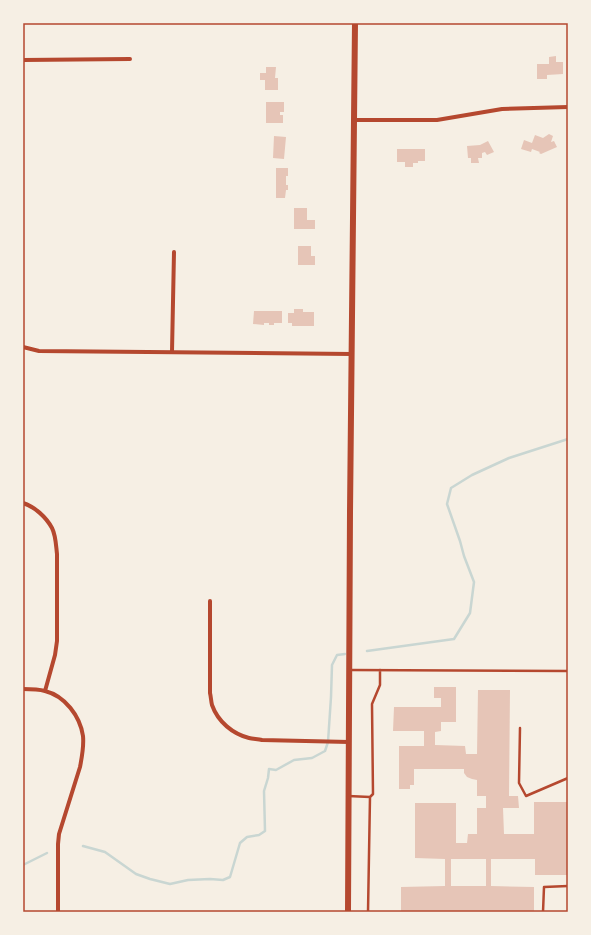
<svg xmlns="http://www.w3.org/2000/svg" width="591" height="935" font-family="Helvetica,sans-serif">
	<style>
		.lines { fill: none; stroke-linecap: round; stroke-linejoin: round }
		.stream { stroke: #c9d6d2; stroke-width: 2.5 }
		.building { fill: #e6c5b7; fill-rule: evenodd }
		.service { stroke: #b5482f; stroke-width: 2.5 }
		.minor { stroke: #b5482f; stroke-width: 4 }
		.tertiary { stroke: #b5482f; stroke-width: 6 }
		.neatline { fill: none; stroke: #b5482f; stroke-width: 1.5 }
	</style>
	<rect width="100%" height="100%" fill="#f6efe4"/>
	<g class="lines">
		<path class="stream" d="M367 651 454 639 470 613 474 582 464 556 460 541 447 504 451 488 472 475 509 458 568 439
			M83 846 105 852 136 874 150 879 170 884 188 880 210 879 223 880 230 877 240 843 247 837 259 835 265 831 264 791 268 778 269 769 276 770 294 760 312 758 325 751 328 742 331 697 332 665 337 655 345 654
			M23 865 47 853"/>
	</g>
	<path class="building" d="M556 56V62H563V74L547 75V79H537V64H549V57Z
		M266 67H276L275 78H278V90H265V80H260V73H266Z
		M266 102H284V112H280V115H283V123H266Z
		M549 134 553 136 551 142 554 141 557 147 541 154 539 153 540 152 532 149 531 152 521 149 524 140 532 143 535 135 543 138Z
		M274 136 286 137 284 159 273 158Z
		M488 141 494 152 487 155 485 152 482 153V158H478L479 163H471V158H468L467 146 480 145Z
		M397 149H425V161H418V163H413V167H405V162H397Z
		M276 168H288V176H286V185H288V190H286L285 198H276Z
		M294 208H307V220H315V229H294Z
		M298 246H311V256H315V265H298Z
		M294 309H303V312H314V326H292V323H288V313H294Z
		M254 311H282V323H274V325H269V323H264V325L253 324Z
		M434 687H456V722H441V731L435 732V745L465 746 466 754H477L478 690H510L509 796H518L519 808H503L504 834H534V802H568V875H535V859H491V886L534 887V912H401V887L445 886V859L415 858V803H456V843H467L468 834H477V808H486V796H477V780L472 779 467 777 464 773V769H414V785H410V789H399V746H424V731H393L394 707H441V698H434ZM451 859H486V886H451Z"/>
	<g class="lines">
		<path class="service" d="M350 670 568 671
			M520 728 519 783 526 796 568 778
			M348 796 370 797
			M368 912 370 797 373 794 372 704 380 685V670
			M543 912 544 887 568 886"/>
		<path class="minor" d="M23 60 130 59
			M354 120H437L502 109 568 107
			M23 347 39 351 352 354
			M172 352 174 252
			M23 503C35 507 46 517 52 528 56 536 56 546 57 554V641L55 655 45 691
			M210 601V693C211 697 211 701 212 705 218 722 233 734 249 738 253 739 258 739 262 740L349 742
			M23 689C30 689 38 689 45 691 65 696 80 716 83 736 84 746 82 757 80 767L59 834 58 844V912"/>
		<path class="tertiary" d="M348 912 350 512 354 120 355 23"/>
	</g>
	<rect width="591" height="935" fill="none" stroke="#f6efe4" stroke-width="48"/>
	<rect x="24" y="24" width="543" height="887" class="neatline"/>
</svg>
